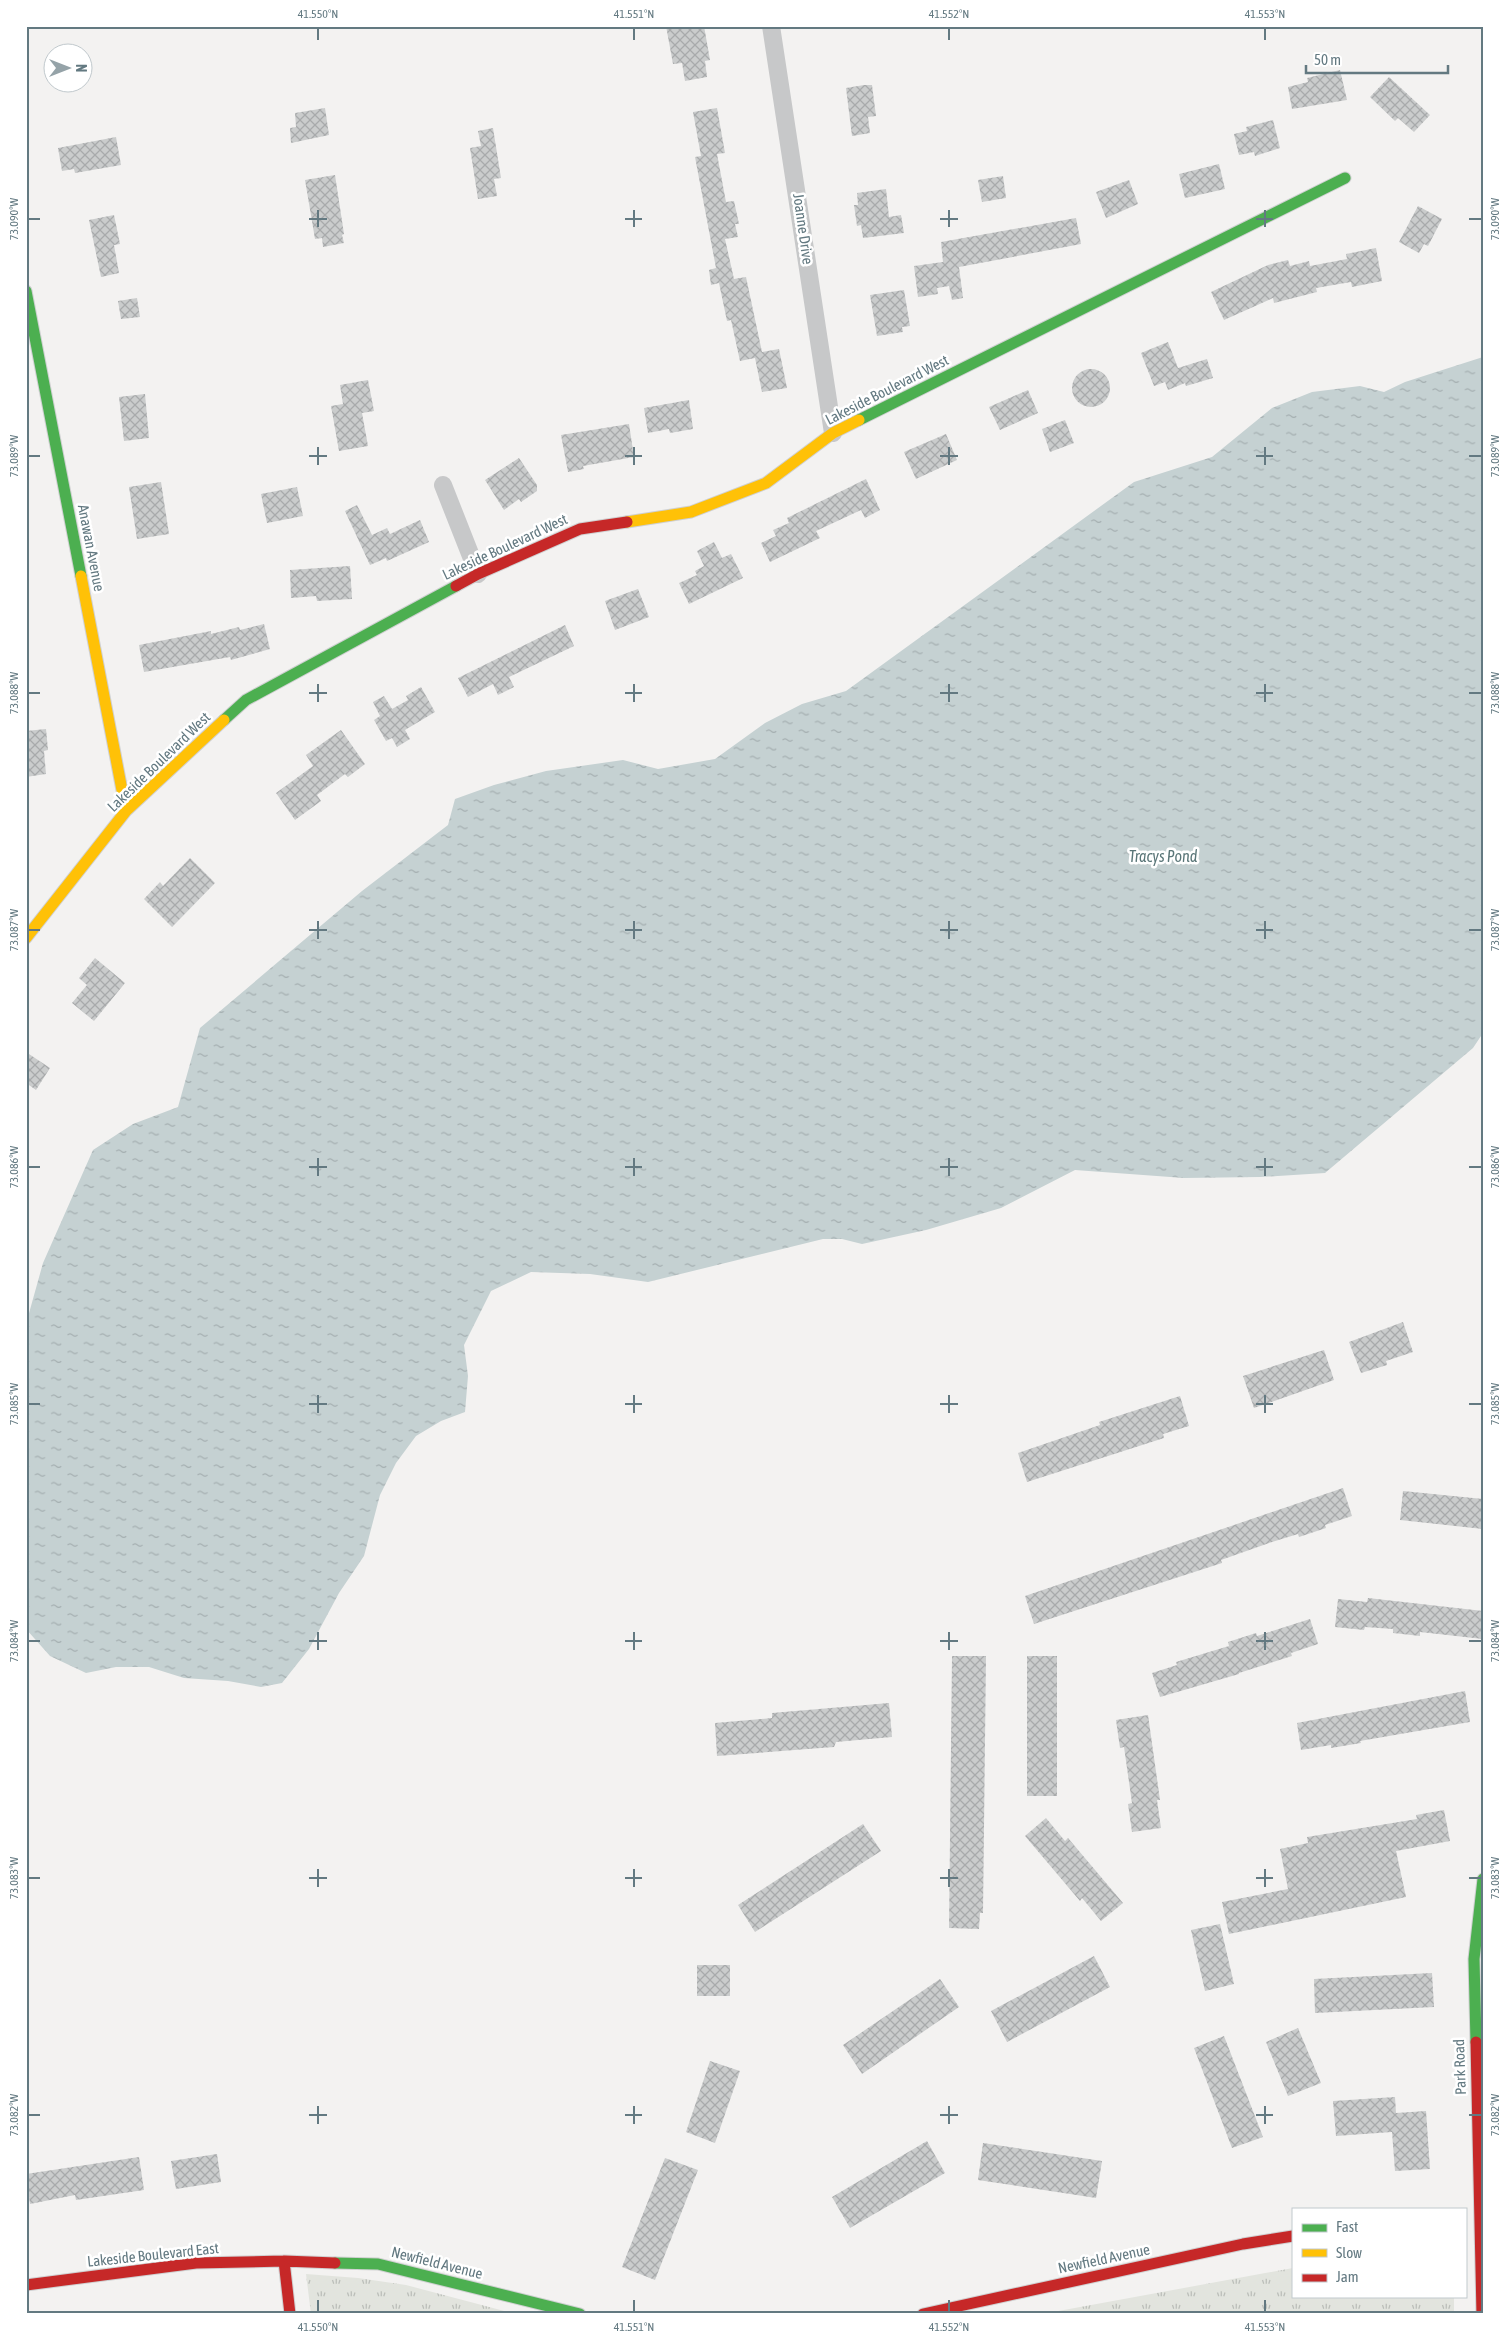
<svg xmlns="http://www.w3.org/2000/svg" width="1509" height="2340" font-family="'Asap Condensed',sans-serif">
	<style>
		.grass { fill: url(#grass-tufts) }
		.water { fill: url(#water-ripples) }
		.building { fill: url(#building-cross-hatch) }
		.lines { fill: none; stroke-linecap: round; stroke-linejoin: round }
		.fast-casing { stroke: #cfd0d1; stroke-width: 13 }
		.slow-casing { stroke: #cfd0d1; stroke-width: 13 }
		.jam-casing { stroke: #cfd0d1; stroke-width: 13 }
		.street { stroke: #c7c8c9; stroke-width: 18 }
		.fast { stroke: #4caf50; stroke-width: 11 }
		.slow { stroke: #ffc107; stroke-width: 11 }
		.jam { stroke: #c62828; stroke-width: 11 }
		.ticks { fill: none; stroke: #637981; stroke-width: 2 }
		.labels { text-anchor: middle; stroke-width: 5; stroke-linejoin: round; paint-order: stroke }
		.street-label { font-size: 15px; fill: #637981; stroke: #fff }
		.water-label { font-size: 16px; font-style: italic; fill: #5a7678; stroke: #fff }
		.neatline { fill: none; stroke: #637981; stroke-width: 2 }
		.ticks-label { font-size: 12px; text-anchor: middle; fill: #637981 }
	</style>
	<defs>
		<pattern id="grass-tufts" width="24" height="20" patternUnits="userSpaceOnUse" patternTransform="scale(1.25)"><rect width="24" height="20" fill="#e2e4de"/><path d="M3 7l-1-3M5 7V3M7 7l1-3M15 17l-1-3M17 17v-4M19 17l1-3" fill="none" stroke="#bbbeb9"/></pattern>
		<pattern id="water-ripples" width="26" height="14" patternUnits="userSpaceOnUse" patternTransform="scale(1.25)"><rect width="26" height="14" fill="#c5d1d2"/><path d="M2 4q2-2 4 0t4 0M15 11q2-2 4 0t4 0" fill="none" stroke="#a4aeb0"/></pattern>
		<pattern id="building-cross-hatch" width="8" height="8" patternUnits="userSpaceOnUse" patternTransform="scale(1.25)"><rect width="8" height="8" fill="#cacccc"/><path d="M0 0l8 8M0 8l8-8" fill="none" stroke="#a8aaab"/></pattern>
	</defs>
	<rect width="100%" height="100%" fill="#f3f2f1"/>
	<path class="grass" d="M1293 2268V2296H1454V2314H1042Z
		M306 2274 358 2278 406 2285 516 2314H311Z"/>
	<path class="water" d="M1483 357V1033L1473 1048 1325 1173 1260 1177 1184 1178 1075 1170 1001 1208 926 1230 862 1244 842 1239H823L648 1282 590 1274 531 1272 491 1291 464 1345 468 1376 465 1412 441 1421 416 1436 396 1463 380 1495 364 1556 339 1593 309 1649 282 1683 261 1687 228 1681 184 1678 149 1667H116L86 1673 50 1656 26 1629V1324L43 1263 93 1150 133 1124 178 1107 200 1028 362 891 448 825 455 799 494 785 546 771 623 760 658 769 715 759 765 723 802 704 846 691 1134 482 1212 457 1272 408 1312 392 1360 386 1384 392 1405 382Z"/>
	<path class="building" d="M666 26H704L710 60 705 61 707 77 685 81 682 63 673 64Z
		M1340 70 1347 100 1292 109 1288 87 1308 82 1307 78Z
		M1389 77 1430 115 1414 132 1398 118 1395 121 1370 97Z
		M864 85H872L876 116 868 117 870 133 852 136 846 88Z
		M325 108 329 135 291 143 290 128 296 127 295 113Z
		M717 108 725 153 717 154 726 202 734 201 739 224H735L738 237 725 239 734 279 746 277 762 352 779 349 787 388 762 392 755 358 740 361 731 320 727 321 719 283 711 285 709 270 716 268 695 157 701 156 693 112Z
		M1273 120 1280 148 1255 156 1254 152 1239 155 1234 134 1247 131 1246 127Z
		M493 128 501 178 494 179 497 196 478 199 470 148 481 146 478 131Z
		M116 137 121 165 75 173 74 169 62 171 58 148Z
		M1219 164 1225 189 1185 198 1179 174Z
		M335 175 344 234 342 235 344 243 323 247 322 238 315 239 305 180Z
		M1003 176 1006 198 982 202 978 180Z
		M1129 180 1138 204 1106 218 1096 192Z
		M886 189 889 217 901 215 904 233 863 238 861 225 857 226 854 205H858L857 193Z
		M1418 206 1442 219 1428 246 1424 244 1419 253 1399 242Z
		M114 215 120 244 114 245 119 273 101 277 89 220Z
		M1076 218 1081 244 959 267 963 298 952 300 949 286 937 288 938 294 918 297 914 266 943 262 941 242Z
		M1376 248 1382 281 1352 287 1351 282 1316 288 1317 292 1274 303 1273 298 1224 320 1211 292 1268 265 1288 260 1290 266 1309 261 1310 266 1347 259 1346 254Z
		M904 290 910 326 902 327 903 332 877 336 870 295Z
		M137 298 140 317 121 319 118 301Z
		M1168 342 1178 368 1207 359 1213 378 1186 386 1185 383 1168 390 1165 382 1154 386 1141 353Z
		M1072 388a19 19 0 1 1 38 0a19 19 0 1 1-38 0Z
		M368 380 374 411 362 413 368 446 339 451 331 406 343 404 340 385Z
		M1028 390 1038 413 1000 430 989 407Z
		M145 394 149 438 124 441 119 397Z
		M689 400 693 429 670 433 669 429 648 433 644 408Z
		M1065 420 1074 443 1050 452 1042 429Z
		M629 424 634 457 583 466 584 469 568 472 561 435Z
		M946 434 957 460 916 479 904 452Z
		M519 458 537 485V491L521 502 519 499 504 510 485 480Z
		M866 479 880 510 865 518 861 510 816 531 820 538 770 562 761 543 776 536 773 530 789 523 787 518Z
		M161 482 169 534 137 539 129 487Z
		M297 487 303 516 267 523 261 494Z
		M357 505 372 535 387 528 390 534 420 520 429 542 387 561 386 558 370 565 345 511Z
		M714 542 722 558 731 554 743 578 689 604 679 583 697 575 695 571 704 566 697 551Z
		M350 566 352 599 317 601 316 596 291 598 290 570Z
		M638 589 649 617 615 630 605 601Z
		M264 624 270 649 231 660 230 657 144 672 139 645 211 631V634L239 627 240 630Z
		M565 625 574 646 509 677 514 687 498 695 493 684 468 697 458 678Z
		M421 687 435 712 405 730 410 739 397 747 392 738 386 741 374 720 380 716 373 702 384 696 392 709 408 700 406 696Z
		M46 729 48 750 44 751 46 774 26 777V731Z
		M341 730 365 764 348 777 345 774 317 795 321 801 295 820 276 793 313 766 306 755Z
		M190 858 215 883 172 927 144 899 160 882 163 886Z
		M95 958 125 983 94 1021 72 1003 87 985 79 978Z
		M26 1052 50 1068 36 1090 26 1083Z
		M1403 1322 1413 1352 1386 1361 1387 1365 1361 1373 1349 1342Z
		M1324 1350 1334 1380 1254 1408 1243 1376Z
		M1180 1396 1189 1426 1163 1434 1164 1438 1027 1482 1018 1453 1100 1425 1099 1422Z
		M1343 1488 1352 1516 1325 1525 1326 1528 1299 1537 1298 1534 1272 1542 1221 1560 1222 1563 1034 1624 1025 1596Z
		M1403 1491 1483 1499V1529L1400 1520Z
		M1368 1598 1483 1611V1639L1420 1632V1636L1393 1633V1629L1365 1627 1364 1630 1335 1627 1338 1599 1367 1602Z
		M1310 1619 1318 1644 1291 1653 1292 1656 1239 1673V1674L1160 1697 1152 1673 1177 1665 1176 1662 1229 1646 1228 1642 1256 1633 1257 1636Z
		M952 1656H986L983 1913H980L979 1929 949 1928Z
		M1027 1656H1057V1796H1027Z
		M1465 1691 1470 1722 1360 1741 1361 1743 1331 1748V1745L1301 1750 1297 1723Z
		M889 1703 892 1737 836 1742 834 1747 717 1756 715 1723 772 1718V1713Z
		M1148 1715 1160 1800H1157L1161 1828 1132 1832 1128 1804 1132 1803 1124 1747 1120 1748 1116 1720Z
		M1444 1810 1450 1841 1396 1851 1406 1897 1229 1934 1222 1902 1288 1889 1280 1849 1308 1843 1307 1837 1417 1819 1416 1815Z
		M1046 1818 1065 1841 1068 1838 1123 1903 1101 1921 1082 1898 1080 1901 1025 1836Z
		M863 1824 881 1851 755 1932 738 1905Z
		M1220 1924 1234 1984 1205 1991 1191 1930Z
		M1094 1956 1110 1987 1007 2042 991 2011Z
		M697 1965H730V1996H697Z
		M1432 1973 1434 2007 1315 2013 1314 1979Z
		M940 1979 959 2007 862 2074 843 2045Z
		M1298 2028 1321 2083 1288 2096 1266 2042Z
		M1224 2036 1263 2137 1232 2148 1194 2048Z
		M710 2061 740 2071 715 2143 686 2132Z
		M1395 2097 1396 2113 1426 2111 1430 2169 1395 2171 1392 2132 1336 2136 1333 2101Z
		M927 2141 945 2173 850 2228 832 2197Z
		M983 2143 1102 2161 1096 2198 978 2180Z
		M217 2154 221 2182 176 2189 171 2161Z
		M139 2157 144 2190 76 2200 75 2195 30 2204 26 2174Z
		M665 2158 698 2170 655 2280 622 2267Z"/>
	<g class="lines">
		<defs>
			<path id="fast" d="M26 291 81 576
				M859 420 1345 178
				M224 720 246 700 456 586
				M1476 2042 1474 1959 1483 1879
				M335 2263 378 2264 580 2314"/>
			<path id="slow" d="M627 522 691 512 766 483 833 433 859 420
				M81 576 126 811
				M26 938 126 811 224 720"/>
			<path id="jam" d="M456 586 478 574 580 529 627 522
				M1476 2042 1482 2314
				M284 2261 290 2314
				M26 2285 196 2263 284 2261 335 2263
				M923 2314 1243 2244 1293 2236"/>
		</defs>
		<use href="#fast" class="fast-casing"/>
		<use href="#slow" class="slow-casing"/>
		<use href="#jam" class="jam-casing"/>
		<path class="street" d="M771 26 833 433
			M443 485 478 574"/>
		<use href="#fast" class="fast"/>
		<use href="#slow" class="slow"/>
		<use href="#jam" class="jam"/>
	</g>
	<path class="ticks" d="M318 28V40M634 28V40M949 28V40M1265 28V40M318 210V227M634 210V227M949 210V227M1265 210V227M28 219H40M309 219H327M625 219H642M940 219H958M1256 219H1273M1469 219H1482M318 447V465M634 447V465M949 447V465M1265 447V465M28 456H40M309 456H327M625 456H642M940 456H958M1256 456H1273M1469 456H1482M318 684V702M634 684V702M949 684V702M1265 684V702M28 693H40M309 693H327M625 693H642M940 693H958M1256 693H1273M1469 693H1482M318 921V939M634 921V939M949 921V939M1265 921V939M28 930H40M309 930H327M625 930H642M940 930H958M1256 930H1273M1469 930H1482M318 1158V1176M634 1158V1176M949 1158V1176M1265 1158V1176M28 1167H40M309 1167H327M625 1167H642M940 1167H958M1256 1167H1273M1469 1167H1482M318 1395V1413M634 1395V1413M949 1395V1413M1265 1395V1413M28 1404H40M309 1404H327M625 1404H642M940 1404H958M1256 1404H1273M1469 1404H1482M318 1632V1650M634 1632V1650M949 1632V1650M1265 1632V1650M28 1641H40M309 1641H327M625 1641H642M940 1641H958M1256 1641H1273M1469 1641H1482M318 1869V1887M634 1869V1887M949 1869V1887M1265 1869V1887M28 1878H40M309 1878H327M625 1878H642M940 1878H958M1256 1878H1273M1469 1878H1482M318 2106V2124M634 2106V2124M949 2106V2124M1265 2106V2124M28 2115H40M309 2115H327M625 2115H642M940 2115H958M1256 2115H1273M1469 2115H1482M318 2300V2312M634 2300V2312M949 2300V2312M1265 2300V2312"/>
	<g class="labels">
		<g class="street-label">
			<text transform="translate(803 229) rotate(82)" y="5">Joanne Drive</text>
			<text transform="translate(887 390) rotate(-27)" y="5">Lakeside Boulevard West</text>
			<text transform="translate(505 547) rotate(-25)" y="5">Lakeside Boulevard West</text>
			<text transform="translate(91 548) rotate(79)" y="5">Anawan Avenue</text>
			<text transform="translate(159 762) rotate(-44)" y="5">Lakeside Boulevard West</text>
			<text transform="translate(1460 2067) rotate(-92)" y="5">Park Road</text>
			<text transform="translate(153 2255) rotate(-6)" y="5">Lakeside Boulevard East</text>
			<text transform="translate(1104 2259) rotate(-12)" y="5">Newfield Avenue</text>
			<text transform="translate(437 2263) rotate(14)" y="5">Newfield Avenue</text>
		</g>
		<g class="water-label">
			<text x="1163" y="862">Tracys Pond</text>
		</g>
	</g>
	<rect width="1509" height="2340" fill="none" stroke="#ffffff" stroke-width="55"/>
	<rect x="1292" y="2208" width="175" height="90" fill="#ffffff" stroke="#c1c9cd"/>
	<rect x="1302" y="2224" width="25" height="8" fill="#4caf50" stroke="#c1c9cd"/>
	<text x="1336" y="2232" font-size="15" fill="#637981">Fast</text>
	<rect x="1302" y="2249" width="25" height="8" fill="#ffc107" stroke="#c1c9cd"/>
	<text x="1336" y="2258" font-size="15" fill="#637981">Slow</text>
	<rect x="1302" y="2274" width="25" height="8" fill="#c62828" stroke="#c1c9cd"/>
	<text x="1336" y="2282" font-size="15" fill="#637981">Jam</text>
	<g transform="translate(68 68) rotate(90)"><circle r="24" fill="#ffffff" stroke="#c1c9cd"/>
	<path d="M0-4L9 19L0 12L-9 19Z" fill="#95a3a8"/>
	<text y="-8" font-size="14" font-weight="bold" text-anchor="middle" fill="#637981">N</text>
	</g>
	<path d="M1306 65v8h142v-8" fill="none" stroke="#637981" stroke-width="2.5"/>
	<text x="1314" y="65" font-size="15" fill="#637981" stroke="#ffffff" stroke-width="4" paint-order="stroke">50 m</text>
	<rect x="28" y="28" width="1454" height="2284" class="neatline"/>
	<g class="ticks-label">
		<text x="318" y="18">41.550°N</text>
		<text x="634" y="18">41.551°N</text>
		<text x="949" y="18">41.552°N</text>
		<text x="1265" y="18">41.553°N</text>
		<text transform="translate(1495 219) rotate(-90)" y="4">73.090°W</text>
		<text transform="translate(14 219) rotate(-90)" y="4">73.090°W</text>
		<text transform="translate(1495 456) rotate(-90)" y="4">73.089°W</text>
		<text transform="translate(14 456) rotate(-90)" y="4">73.089°W</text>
		<text transform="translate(1495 693) rotate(-90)" y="4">73.088°W</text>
		<text transform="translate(14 693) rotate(-90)" y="4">73.088°W</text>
		<text transform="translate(1495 930) rotate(-90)" y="4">73.087°W</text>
		<text transform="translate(14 930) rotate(-90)" y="4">73.087°W</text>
		<text transform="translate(1495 1167) rotate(-90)" y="4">73.086°W</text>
		<text transform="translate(14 1167) rotate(-90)" y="4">73.086°W</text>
		<text transform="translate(14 1404) rotate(-90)" y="4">73.085°W</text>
		<text transform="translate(1495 1404) rotate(-90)" y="4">73.085°W</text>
		<text transform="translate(14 1641) rotate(-90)" y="4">73.084°W</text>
		<text transform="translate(1495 1641) rotate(-90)" y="4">73.084°W</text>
		<text transform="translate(1495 1878) rotate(-90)" y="4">73.083°W</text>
		<text transform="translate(14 1878) rotate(-90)" y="4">73.083°W</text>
		<text transform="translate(1495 2115) rotate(-90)" y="4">73.082°W</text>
		<text transform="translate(14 2115) rotate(-90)" y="4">73.082°W</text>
		<text x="318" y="2331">41.550°N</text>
		<text x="634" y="2331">41.551°N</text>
		<text x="949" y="2331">41.552°N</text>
		<text x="1265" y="2331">41.553°N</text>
	</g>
</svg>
